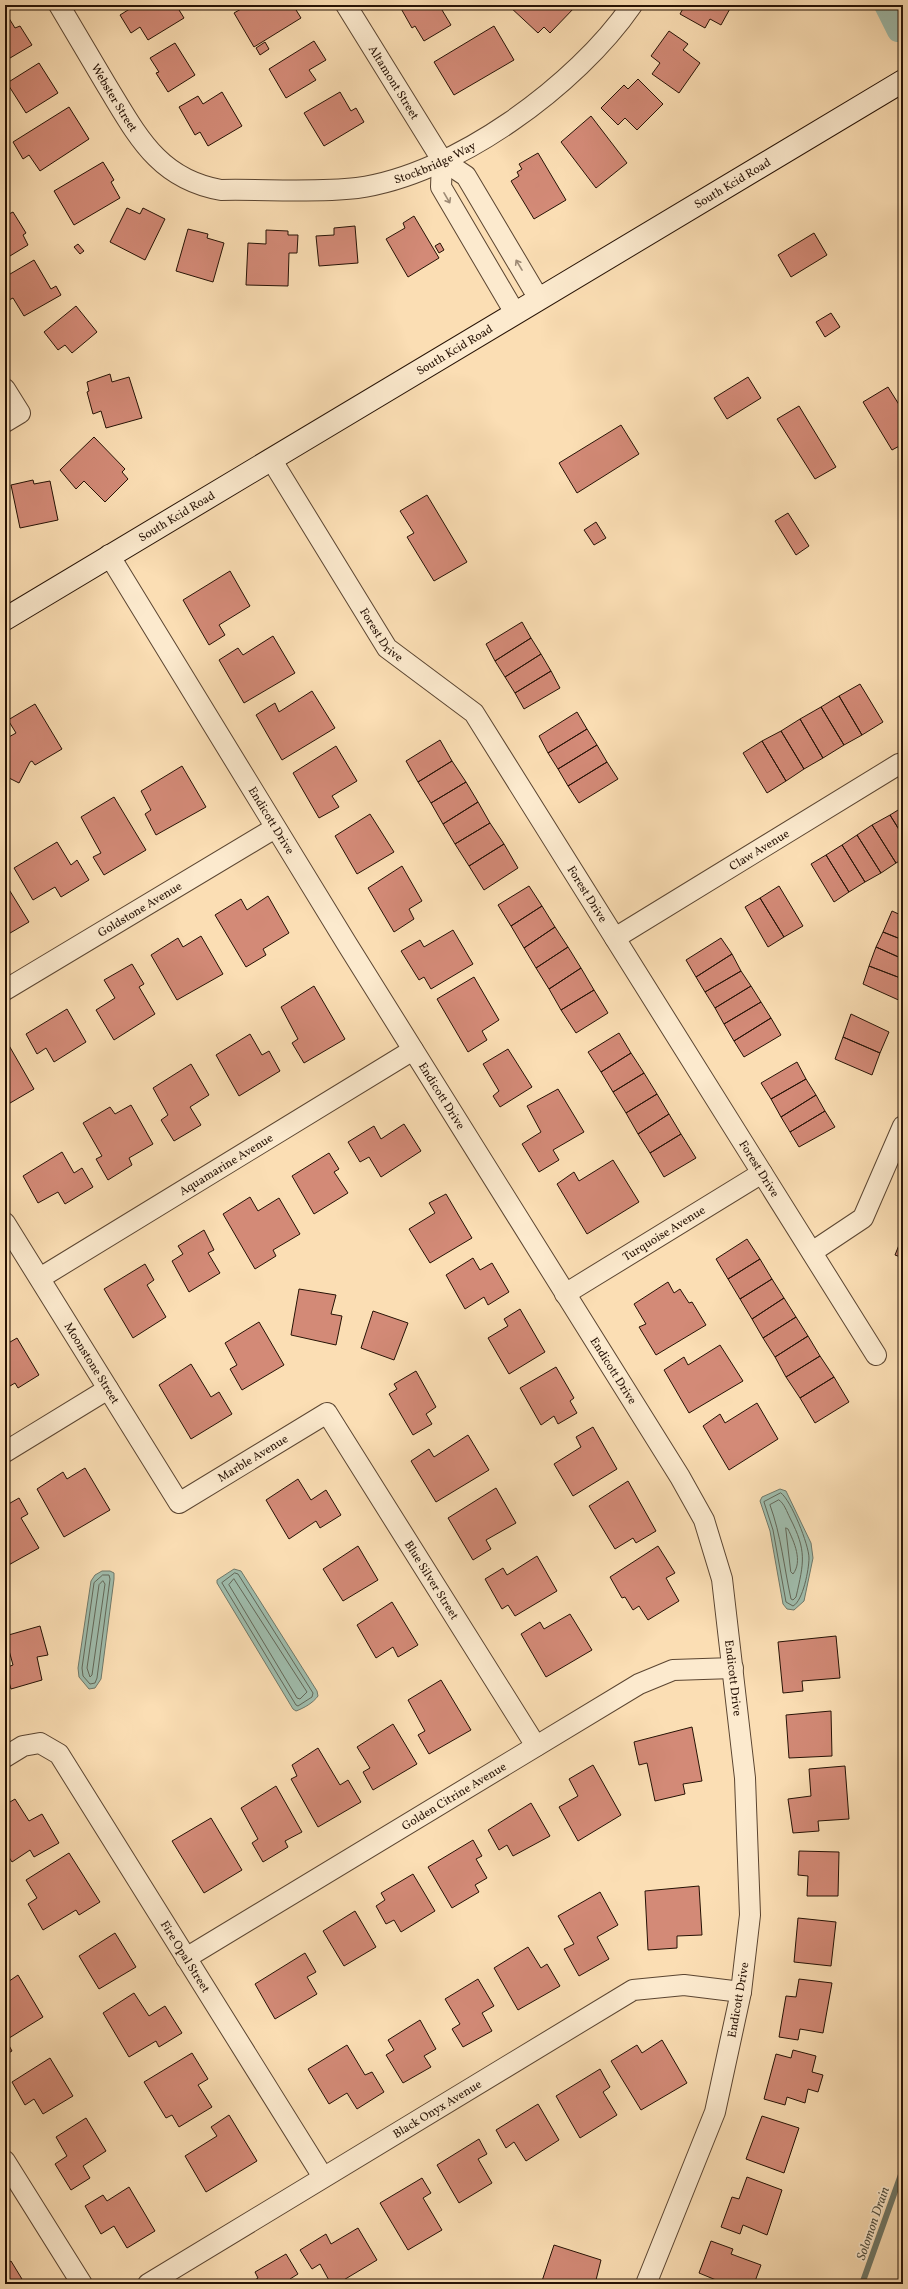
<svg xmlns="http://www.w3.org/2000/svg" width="908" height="2289" font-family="Vollkorn,serif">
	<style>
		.water { fill: #9fbcac; stroke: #6f7869 }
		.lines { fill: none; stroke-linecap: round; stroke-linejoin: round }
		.shore { stroke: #626758; stroke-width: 1 }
		.stream { stroke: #6f7869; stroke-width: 6 }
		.canal { stroke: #9fbcac; stroke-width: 22 }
		.building { fill: #d38a77; stroke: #261205 }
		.street-casing { stroke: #5b4531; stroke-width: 22 }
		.secondary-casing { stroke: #261205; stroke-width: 24 }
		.street { stroke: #fceace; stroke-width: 20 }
		.secondary { stroke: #fceace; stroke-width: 22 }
		.oneway { stroke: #9c8974 }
		.labels { text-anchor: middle; stroke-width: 3.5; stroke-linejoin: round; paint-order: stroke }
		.street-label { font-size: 12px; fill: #261205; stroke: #fceace }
		.water-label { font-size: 13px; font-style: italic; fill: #504e3f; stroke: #fceace }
	</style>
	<rect width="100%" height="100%" fill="#fbdeb4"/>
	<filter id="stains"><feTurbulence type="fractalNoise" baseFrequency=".005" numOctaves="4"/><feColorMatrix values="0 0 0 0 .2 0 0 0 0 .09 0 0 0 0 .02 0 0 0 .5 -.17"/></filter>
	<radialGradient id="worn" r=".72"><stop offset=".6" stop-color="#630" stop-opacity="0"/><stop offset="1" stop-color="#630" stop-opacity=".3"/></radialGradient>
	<path class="water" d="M780 1489 786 1491 811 1543 813 1558 804 1601 794 1610 787 1609 783 1604 770 1531 760 1501 762 1497Z
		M234 1569 241 1571 317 1691 318 1696C313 1703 304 1708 296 1711L293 1709 217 1583V1580Z
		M102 1571H110L114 1573V1579L101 1679 95 1688 89 1689 79 1677 78 1668 91 1581 95 1575Z"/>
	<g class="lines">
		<path class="shore" d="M781 1493C791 1500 809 1545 809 1558 809 1569 803 1601 793 1606L786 1602 773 1530 764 1502Z
			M779 1500C784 1503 787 1512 790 1518 807 1551 804 1562 796 1597L793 1600 791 1599C784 1567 781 1535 770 1505Z
			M786 1528 788 1529C794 1542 803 1561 793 1574L791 1572Z
			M235 1573 238 1574 313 1693 312 1697 298 1706 296 1705 222 1583Z
			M103 1575H109L110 1579 97 1678 95 1683 90 1684 83 1676 82 1668 94 1583Z
			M234 1579 307 1692 300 1699 297 1698 229 1585Z
			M103 1581 105 1584 92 1675 90 1677 87 1668 99 1585Z"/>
		<path class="stream" d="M862 2284 903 2169"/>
		<path class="canal" d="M885 5 898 31"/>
	</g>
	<path class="building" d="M136 5H176L184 18 148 40 140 27 131 33 120 15Z
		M248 5H293L301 18 254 47 234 13Z
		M399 5H439L451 25 424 41 415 26 412 28Z
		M685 5H732L721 25 710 19 705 28 680 14Z
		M509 6 575 5 576 6 550 33 544 27 538 33Z
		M7 15 15 28 20 26 32 45 5 61V16Z
		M494 26 514 60 454 95 434 62Z
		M669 31 688 44 683 50 700 63 679 93 652 74 660 63 651 56Z
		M314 41 326 60 309 70 316 80 286 98 269 69Z
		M265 42 269 49 260 55 256 48Z
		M175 43 195 75 168 92 156 73 159 72 150 58Z
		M39 63 58 93 26 113 7 83Z
		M638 79 663 104 637 130 625 118 618 125 601 108 624 85 628 89Z
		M222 92 242 126 208 146 200 132 195 135 179 107 198 96 203 104Z
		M340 92 351 111 356 108 364 122 324 146 304 113Z
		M69 107 89 139 40 171 29 155 23 159 13 142Z
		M591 116 627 163 596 188 561 142Z
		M538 153 566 200 534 219 511 181 519 176 517 172 522 169 519 164Z
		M103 162 114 180 111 182 120 198 74 225 54 191Z
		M5 208 9 214 13 212 26 233 23 235 28 245 5 259Z
		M127 208 140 214 143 208 165 219 145 260 110 242Z
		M414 216 439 258 408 277 386 239 405 228 403 223Z
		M355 226 358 263 319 266 316 236 334 235V228Z
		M188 229 208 234 207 238 224 243 213 282 176 271Z
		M266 230 288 231V235H298L297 253H289L288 286 246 285 248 243 266 244Z
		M814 233 827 255 791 277 778 255Z
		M440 243 444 250 439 253 435 246Z
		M78 244 84 251 80 254 74 247Z
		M34 260 51 289 56 286 61 295 24 316 13 298 7 301 5 298V277Z
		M76 306 97 332 72 353 65 345 58 350 44 332Z
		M831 313 840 327 825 337 816 322Z
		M110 374 112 382 129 377 142 418 106 428 101 411 93 414 87 392 89 391 87 382Z
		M748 377 761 398 727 419 714 398Z
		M888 387 903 411V444L892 450 863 402Z
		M799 406 836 467 815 479 777 419Z
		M621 425 639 454 577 493 559 463Z
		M94 437 125 469 122 472 128 479 105 502 84 481 76 489 60 470Z
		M33 480 34 484 50 481 58 520 20 528 11 485Z
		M427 495 467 562 434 581 407 537 414 533 400 511Z
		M788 513 809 546 796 555 775 521Z
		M596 522 606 538 594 545 584 530Z
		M230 571 250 606 219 625 225 635 209 645 183 600Z
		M522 622 531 638 495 661 486 644Z
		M273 636 295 673 244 703 219 660 238 648 243 655Z
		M531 638 541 654 505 677 495 661Z
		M541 654 551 671 515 693 505 677Z
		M551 671 560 688 524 709 515 693Z
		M860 684 883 722 862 735 839 696Z
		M312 691 335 728 282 760 256 715 275 703 279 712Z
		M839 696 862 735 844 745 821 707Z
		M35 704 62 749 35 765 32 761 30 762 19 783 5 776V742L7 738 16 733 8 720Z
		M821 707 844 745 823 758 800 719Z
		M577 712 587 729 548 753 539 736Z
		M800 719 823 758 804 769 781 731Z
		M587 729 597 745 558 769 548 753Z
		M781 731 804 769 786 781 762 741Z
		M440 740 452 761 418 782 406 761Z
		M762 741 786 781 767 793 743 753Z
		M597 745 607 762 568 786 558 769Z
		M336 746 357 781 332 796 339 807 319 818 293 773Z
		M452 761 466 782 431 803 418 782Z
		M607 762 618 779 579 803 568 786Z
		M182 766 206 807 156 835 145 814 151 810 141 791Z
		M466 782 478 802 443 824 431 803Z
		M114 797 146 850 104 875 93 857 101 853 81 817Z
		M478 802 490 823 455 844 443 824Z
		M903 807V836L890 815Z
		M370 814 394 852 357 874 335 836Z
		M890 815 903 836V859L896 863 872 825Z
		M490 823 504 844 469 866 455 844Z
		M872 825 896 863 881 873 857 835Z
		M857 835 881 873 865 882 842 845Z
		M57 842 71 865 77 860 89 880 61 897 55 887 33 900 14 868Z
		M504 844 518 868 484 890 469 866Z
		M842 845 865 882 849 892 826 855Z
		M826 855 849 892 834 902 811 864Z
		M402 866 422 901 409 909 414 919 394 932 368 888Z
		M5 883 29 922 5 936Z
		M529 886 542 906 511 926 498 905Z
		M779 886 803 926 784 937 760 898Z
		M268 896 289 933 263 949 266 955 246 967 215 915 241 899 247 910Z
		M760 898 784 937 768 947 745 907Z
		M542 906 555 927 524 948 511 926Z
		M892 911 903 916V940L883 932Z
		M555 927 568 947 536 968 524 948Z
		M453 930 473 964 431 989 424 977 419 980 401 951 420 940 424 947Z
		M883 932 903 940V959L876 947Z
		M201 936 223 974 177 1000 151 955 178 938 183 947Z
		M721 938 732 954 696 977 686 960Z
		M568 947 581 968 549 989 536 968Z
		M876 947 903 959V979L869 966Z
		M732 954 741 971 705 992 696 977Z
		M132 964 144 984 139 987 155 1014 114 1040 96 1010 115 998 104 980Z
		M869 966 903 979V1002L863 984Z
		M581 968 594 990 561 1010 549 989Z
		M741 971 751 986 715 1008 705 992Z
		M474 977 499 1020 482 1031 487 1040 468 1052 437 999Z
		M314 986 345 1039 304 1063 292 1043 298 1039 281 1007Z
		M751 986 761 1002 724 1024 715 1008Z
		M594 990 608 1013 576 1033 561 1010Z
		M761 1002 771 1018 734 1041 724 1024Z
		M67 1009 86 1042 54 1062 46 1048 37 1054 26 1034Z
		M851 1014 889 1032 880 1053 843 1037Z
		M771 1018 781 1035 744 1057 734 1041Z
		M619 1033 631 1053 601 1072 588 1052Z
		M250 1034 262 1055 269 1051 280 1071 239 1096 216 1055Z
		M843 1037 880 1053 872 1075 835 1059Z
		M5 1042H7L34 1089 5 1106Z
		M508 1049 532 1087 500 1107 493 1096 499 1091 483 1064Z
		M631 1053 644 1073 613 1092 601 1072Z
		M797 1062 806 1079 771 1099 761 1083Z
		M191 1064 209 1095 190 1107 201 1125 174 1141 161 1120 168 1115 153 1088Z
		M644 1073 657 1094 626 1113 613 1092Z
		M806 1079 816 1095 781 1117 771 1099Z
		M558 1089 584 1132 553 1150 559 1160 539 1172 522 1144 541 1132 527 1106Z
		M657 1094 669 1114 638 1134 626 1113Z
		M816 1095 825 1111 790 1132 781 1117Z
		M131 1105 153 1144 129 1158 132 1165 108 1180 96 1159 102 1156 83 1123 110 1107 115 1114Z
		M825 1111 835 1127 799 1147 790 1132Z
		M669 1114 681 1134 650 1153 638 1134Z
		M404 1124 421 1151 381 1177 369 1157 360 1162 348 1142 374 1126 381 1139Z
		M681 1134 696 1158 664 1177 650 1153Z
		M62 1152 74 1173 82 1168 93 1187 65 1204 58 1192 38 1203 23 1176Z
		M329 1153 339 1169 334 1172 348 1193 314 1214 292 1176Z
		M613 1160 639 1202 587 1234 557 1184 574 1172 579 1181Z
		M446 1194 472 1238 430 1263 409 1229 435 1213 429 1203Z
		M250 1197 258 1211 279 1198 300 1234 273 1250 276 1256 255 1269 223 1214Z
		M204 1230 214 1250 208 1253 220 1273 189 1292 172 1261 183 1254 178 1246Z
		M903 1235V1258L895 1255Z
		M747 1239 760 1259 728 1279 716 1259Z
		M473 1258 480 1270 492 1263 509 1292 488 1305 484 1297 465 1309 446 1275Z
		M760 1259 772 1279 740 1299 728 1279Z
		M145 1264 154 1280 147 1285 166 1317 133 1338 104 1289Z
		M772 1279 784 1298 752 1319 740 1299Z
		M668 1282 674 1293 680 1289 689 1303 692 1302 706 1325 656 1355 639 1327 646 1324 634 1304Z
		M299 1289 336 1295 331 1314 342 1316 336 1345 291 1335Z
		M784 1298 796 1317 763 1338 752 1319Z
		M520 1309 545 1352 509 1374 488 1338 508 1326 504 1319Z
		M373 1311 408 1323 394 1360 361 1348Z
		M796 1317 808 1336 775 1357 763 1338Z
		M259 1322 284 1365 242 1390 230 1369 237 1365 225 1343Z
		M808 1336 820 1356 786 1377 775 1357Z
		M17 1338 39 1375 18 1388 15 1383 5 1389V1345Z
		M720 1345 743 1381 689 1413 664 1370 684 1357 688 1365Z
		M820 1356 834 1377 800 1398 786 1377Z
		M191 1364 211 1397 219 1392 232 1414 191 1439 159 1385Z
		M556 1367 574 1398 570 1401 577 1413 558 1424 554 1416 541 1425 520 1388Z
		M416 1371 436 1407 426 1414 432 1424 413 1435 389 1394 397 1389 394 1384Z
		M834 1377 849 1402 815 1423 800 1398Z
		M757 1403 778 1439 729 1470 703 1426 720 1414 725 1423Z
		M593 1427 617 1469 573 1496 554 1464 581 1447 576 1437Z
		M468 1435 489 1470 436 1502 411 1461 429 1449 434 1457Z
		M85 1468 110 1510 64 1537 37 1489 63 1472 67 1479Z
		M298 1479 311 1500 326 1490 341 1515 320 1528 316 1521 289 1539 266 1500Z
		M628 1481 656 1531 636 1543 633 1538 615 1549 589 1506Z
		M496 1488 516 1523 486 1540 491 1549 473 1560 448 1518Z
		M19 1498 28 1514 21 1518 39 1548 5 1567V1506Z
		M358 1546 378 1580 343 1601 323 1569Z
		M658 1546 675 1573 666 1578 679 1601 648 1620 639 1606 633 1610 625 1597 622 1598 610 1577Z
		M537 1556 557 1591 515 1616 508 1605 502 1609 485 1579 503 1568 507 1575Z
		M392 1602 418 1645 398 1657 393 1647 376 1658 357 1625Z
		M570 1614 592 1650 546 1677 521 1634 540 1622 544 1629Z
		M40 1626 48 1655 37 1657 42 1680 11 1689 5 1668 13 1665 5 1636Z
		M836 1636 840 1678 802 1681 803 1691 783 1693 778 1642Z
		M441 1680 471 1730 429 1754 418 1735 425 1731 408 1700Z
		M831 1711 832 1756 789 1758 786 1715Z
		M393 1724 417 1764 373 1790 363 1772 370 1768 357 1747Z
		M692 1727 702 1781 683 1784 685 1794 655 1801 647 1763 639 1765 634 1742Z
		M318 1748 340 1785 348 1780 361 1802 318 1827 291 1779 297 1776 292 1765Z
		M593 1765 621 1815 578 1841 559 1807 578 1796 569 1779Z
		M845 1766 849 1819 818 1821 819 1831 793 1833 788 1799 811 1796 809 1769Z
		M276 1786 302 1832 285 1841 288 1847 263 1862 252 1843 258 1839 241 1808Z
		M15 1799 29 1821 42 1814 59 1843 34 1857 30 1850 12 1862 5 1851V1805Z
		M531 1803 550 1836 513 1856 507 1845 499 1850 488 1830Z
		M211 1818 242 1870 204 1893 172 1841Z
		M473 1840 482 1856 476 1859 487 1878 475 1885 479 1892 452 1908 428 1867Z
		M799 1851 839 1852 838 1896H807L808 1876 798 1875Z
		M69 1853 100 1902 79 1915 76 1910 43 1930 28 1904 37 1898 26 1880Z
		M413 1874 435 1911 401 1932 394 1920 386 1924 376 1906 385 1900 381 1893Z
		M699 1886 702 1935 677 1936V1948L648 1950 645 1891Z
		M600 1892 618 1925 597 1937 609 1959 579 1976 564 1949 574 1944 558 1916Z
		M355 1911 376 1947 344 1966 323 1931Z
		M798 1918 836 1922 831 1966 794 1962Z
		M115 1933 136 1967 99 1989 79 1956Z
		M528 1947 541 1968 547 1964 560 1986 518 2010 494 1968Z
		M305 1953 316 1972 307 1977 317 1994 275 2019 255 1984Z
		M18 1975 43 2017 6 2040 12 2051 5 2055V1984Z
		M478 1979 494 2006 482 2013 492 2031 463 2047 452 2029 460 2024 445 1999Z
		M799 1979 832 1983 823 2033 800 2029 798 2040 779 2037 786 1996 796 1997Z
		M134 1993 149 2016 165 2006 182 2033 159 2047 156 2041 129 2057 103 2013Z
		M420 2020 436 2049 424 2056 431 2067 403 2083 386 2055 394 2050 388 2040Z
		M662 2040 687 2083 641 2110 611 2061 637 2045 642 2053Z
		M347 2045 365 2075 372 2072 384 2092 357 2109 347 2093 329 2104 308 2069Z
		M793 2050 816 2056 812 2072 823 2075 818 2092 808 2089 805 2103 787 2097 785 2105 764 2099 776 2054 791 2058Z
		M192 2053 208 2079 198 2085 212 2107 179 2127 172 2115 166 2118 144 2082Z
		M50 2058 73 2096 43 2114 34 2099 25 2105 12 2082Z
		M600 2069 610 2087 603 2092 617 2115 580 2138 556 2096Z
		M538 2104 559 2140 526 2161 514 2142 506 2148 496 2130Z
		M229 2115 257 2161 206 2192 185 2156 217 2136 211 2127Z
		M762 2116 799 2128 784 2173 746 2159Z
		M86 2118 106 2151 83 2166 90 2178 71 2190 55 2164 67 2156 56 2137Z
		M479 2139 487 2154 478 2159 492 2183 459 2203 437 2165Z
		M747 2177 782 2190 767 2235 743 2225 740 2234 721 2227 732 2197 739 2199Z
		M422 2178 431 2193 423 2198 442 2230 408 2250 380 2203Z
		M129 2187 155 2231 127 2248 114 2226 101 2234 85 2206 103 2195 107 2201Z
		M358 2228 377 2260 337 2284H331L320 2264 312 2269 300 2250 326 2234 331 2244Z
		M711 2241 733 2249 731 2254 761 2265 754 2284H715L716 2280 699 2273Z
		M554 2245 601 2260 595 2284H541Z
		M286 2254 298 2274 290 2279 293 2284H249L258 2278 255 2272Z
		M11 2261 25 2284H5V2265Z"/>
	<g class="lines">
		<defs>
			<g id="street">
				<path id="s1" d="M59 5C75 32 91 59 107 86 137 135 158 179 221 190 263 189 315 193 357 188 455 175 577 85 632 5"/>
				<path id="s2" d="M346 5 442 160 466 176 539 299"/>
				<path d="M442 160 441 187 515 313"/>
				<path d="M5 389 20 413 5 422"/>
				<path id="s3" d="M271 459 387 648 474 713 876 1355"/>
				<path id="s4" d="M109 555 347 944 680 1477 704 1520 722 1579 745 1778 750 1915 741 1992 715 2112 646 2284"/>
				<path id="s5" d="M615 938 899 764 903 763"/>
				<path id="s6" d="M5 990 275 828"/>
				<path id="s7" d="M5 1223 179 1503 327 1413 536 1746"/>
				<path d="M812 1252 863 1218 903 1126"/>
				<path id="s8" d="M40 1278 413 1050"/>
				<path id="s9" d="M565 1294 762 1173"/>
				<path d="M5 1452 108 1389"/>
				<path id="s10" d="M5 1757 23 1746 40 1743 59 1754 323 2177"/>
				<path id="s11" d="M186 1958 639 1684 673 1670 733 1668"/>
				<path d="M5 2161 82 2284"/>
				<path id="s12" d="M148 2284 633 1990 684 1985 741 1992"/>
			</g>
			<g id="secondary">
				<path id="s13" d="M5 619 903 81"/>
			</g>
		</defs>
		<use href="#street" class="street-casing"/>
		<use href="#secondary" class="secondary-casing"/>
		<use href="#street" class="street"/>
		<use href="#secondary" class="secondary"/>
	</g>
	<defs><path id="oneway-shaft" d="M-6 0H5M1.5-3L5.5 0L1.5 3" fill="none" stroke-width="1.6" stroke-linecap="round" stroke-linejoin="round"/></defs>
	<g class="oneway">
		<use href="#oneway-shaft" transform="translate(447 198) rotate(60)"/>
		<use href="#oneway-shaft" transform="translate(519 265) rotate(-121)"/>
	</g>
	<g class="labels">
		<g class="street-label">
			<text dy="4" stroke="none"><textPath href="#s2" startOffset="91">Altamont Street</textPath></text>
			<text dy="4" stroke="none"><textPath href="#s1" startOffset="108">Webster Street</textPath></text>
			<text dy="4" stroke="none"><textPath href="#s1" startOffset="473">Stockbridge Way</textPath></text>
			<text dy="4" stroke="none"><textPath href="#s13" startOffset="848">South Kcid Road</textPath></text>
			<text dy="4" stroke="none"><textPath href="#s13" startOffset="524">South Kcid Road</textPath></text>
			<text dy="4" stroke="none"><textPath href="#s13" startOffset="200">South Kcid Road</textPath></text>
			<text dy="4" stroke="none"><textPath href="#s3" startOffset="208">Forest Drive</textPath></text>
			<text dy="4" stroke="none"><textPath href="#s4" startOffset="311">Endicott Drive</textPath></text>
			<text dy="4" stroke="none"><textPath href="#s5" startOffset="169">Claw Avenue</textPath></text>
			<text dy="4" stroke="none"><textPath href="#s3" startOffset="544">Forest Drive</textPath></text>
			<text dy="4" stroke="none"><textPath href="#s6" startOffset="157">Goldstone Avenue</textPath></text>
			<text dy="4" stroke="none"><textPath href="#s4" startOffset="635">Endicott Drive</textPath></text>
			<text dy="4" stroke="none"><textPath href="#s8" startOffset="218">Aquamarine Avenue</textPath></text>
			<text dy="4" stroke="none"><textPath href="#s3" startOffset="868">Forest Drive</textPath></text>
			<text dy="4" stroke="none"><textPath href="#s9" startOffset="116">Turquoise Avenue</textPath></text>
			<text dy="4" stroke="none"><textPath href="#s7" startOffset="165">Moonstone Street</textPath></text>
			<text dy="4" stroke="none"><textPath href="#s4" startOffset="959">Endicott Drive</textPath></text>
			<text dy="4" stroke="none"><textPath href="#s7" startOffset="416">Marble Avenue</textPath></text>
			<text dy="4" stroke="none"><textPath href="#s7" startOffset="700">Blue Silver Street</textPath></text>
			<text dy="4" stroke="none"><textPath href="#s4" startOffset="1295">Endicott Drive</textPath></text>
			<text dy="4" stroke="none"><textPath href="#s11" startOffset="313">Golden Citrine Avenue</textPath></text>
			<text dy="4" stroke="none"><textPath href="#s10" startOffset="299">Fire Opal Street</textPath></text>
			<text transform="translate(738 2000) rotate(-80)" y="4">Endicott Drive</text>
			<text dy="4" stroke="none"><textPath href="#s12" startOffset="338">Black Onyx Avenue</textPath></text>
		</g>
		<g class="water-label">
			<text transform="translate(872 2223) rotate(-71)" y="5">Solomon Drain</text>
		</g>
	</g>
	<rect width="908" height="2289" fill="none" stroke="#fbdeb4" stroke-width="20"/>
	<rect x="6" y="6" width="896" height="2277" fill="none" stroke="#261205" stroke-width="2"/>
	<rect x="10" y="10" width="888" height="2269" fill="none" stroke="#261205"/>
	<rect width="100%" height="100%" filter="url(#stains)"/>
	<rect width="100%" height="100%" fill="url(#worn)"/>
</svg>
